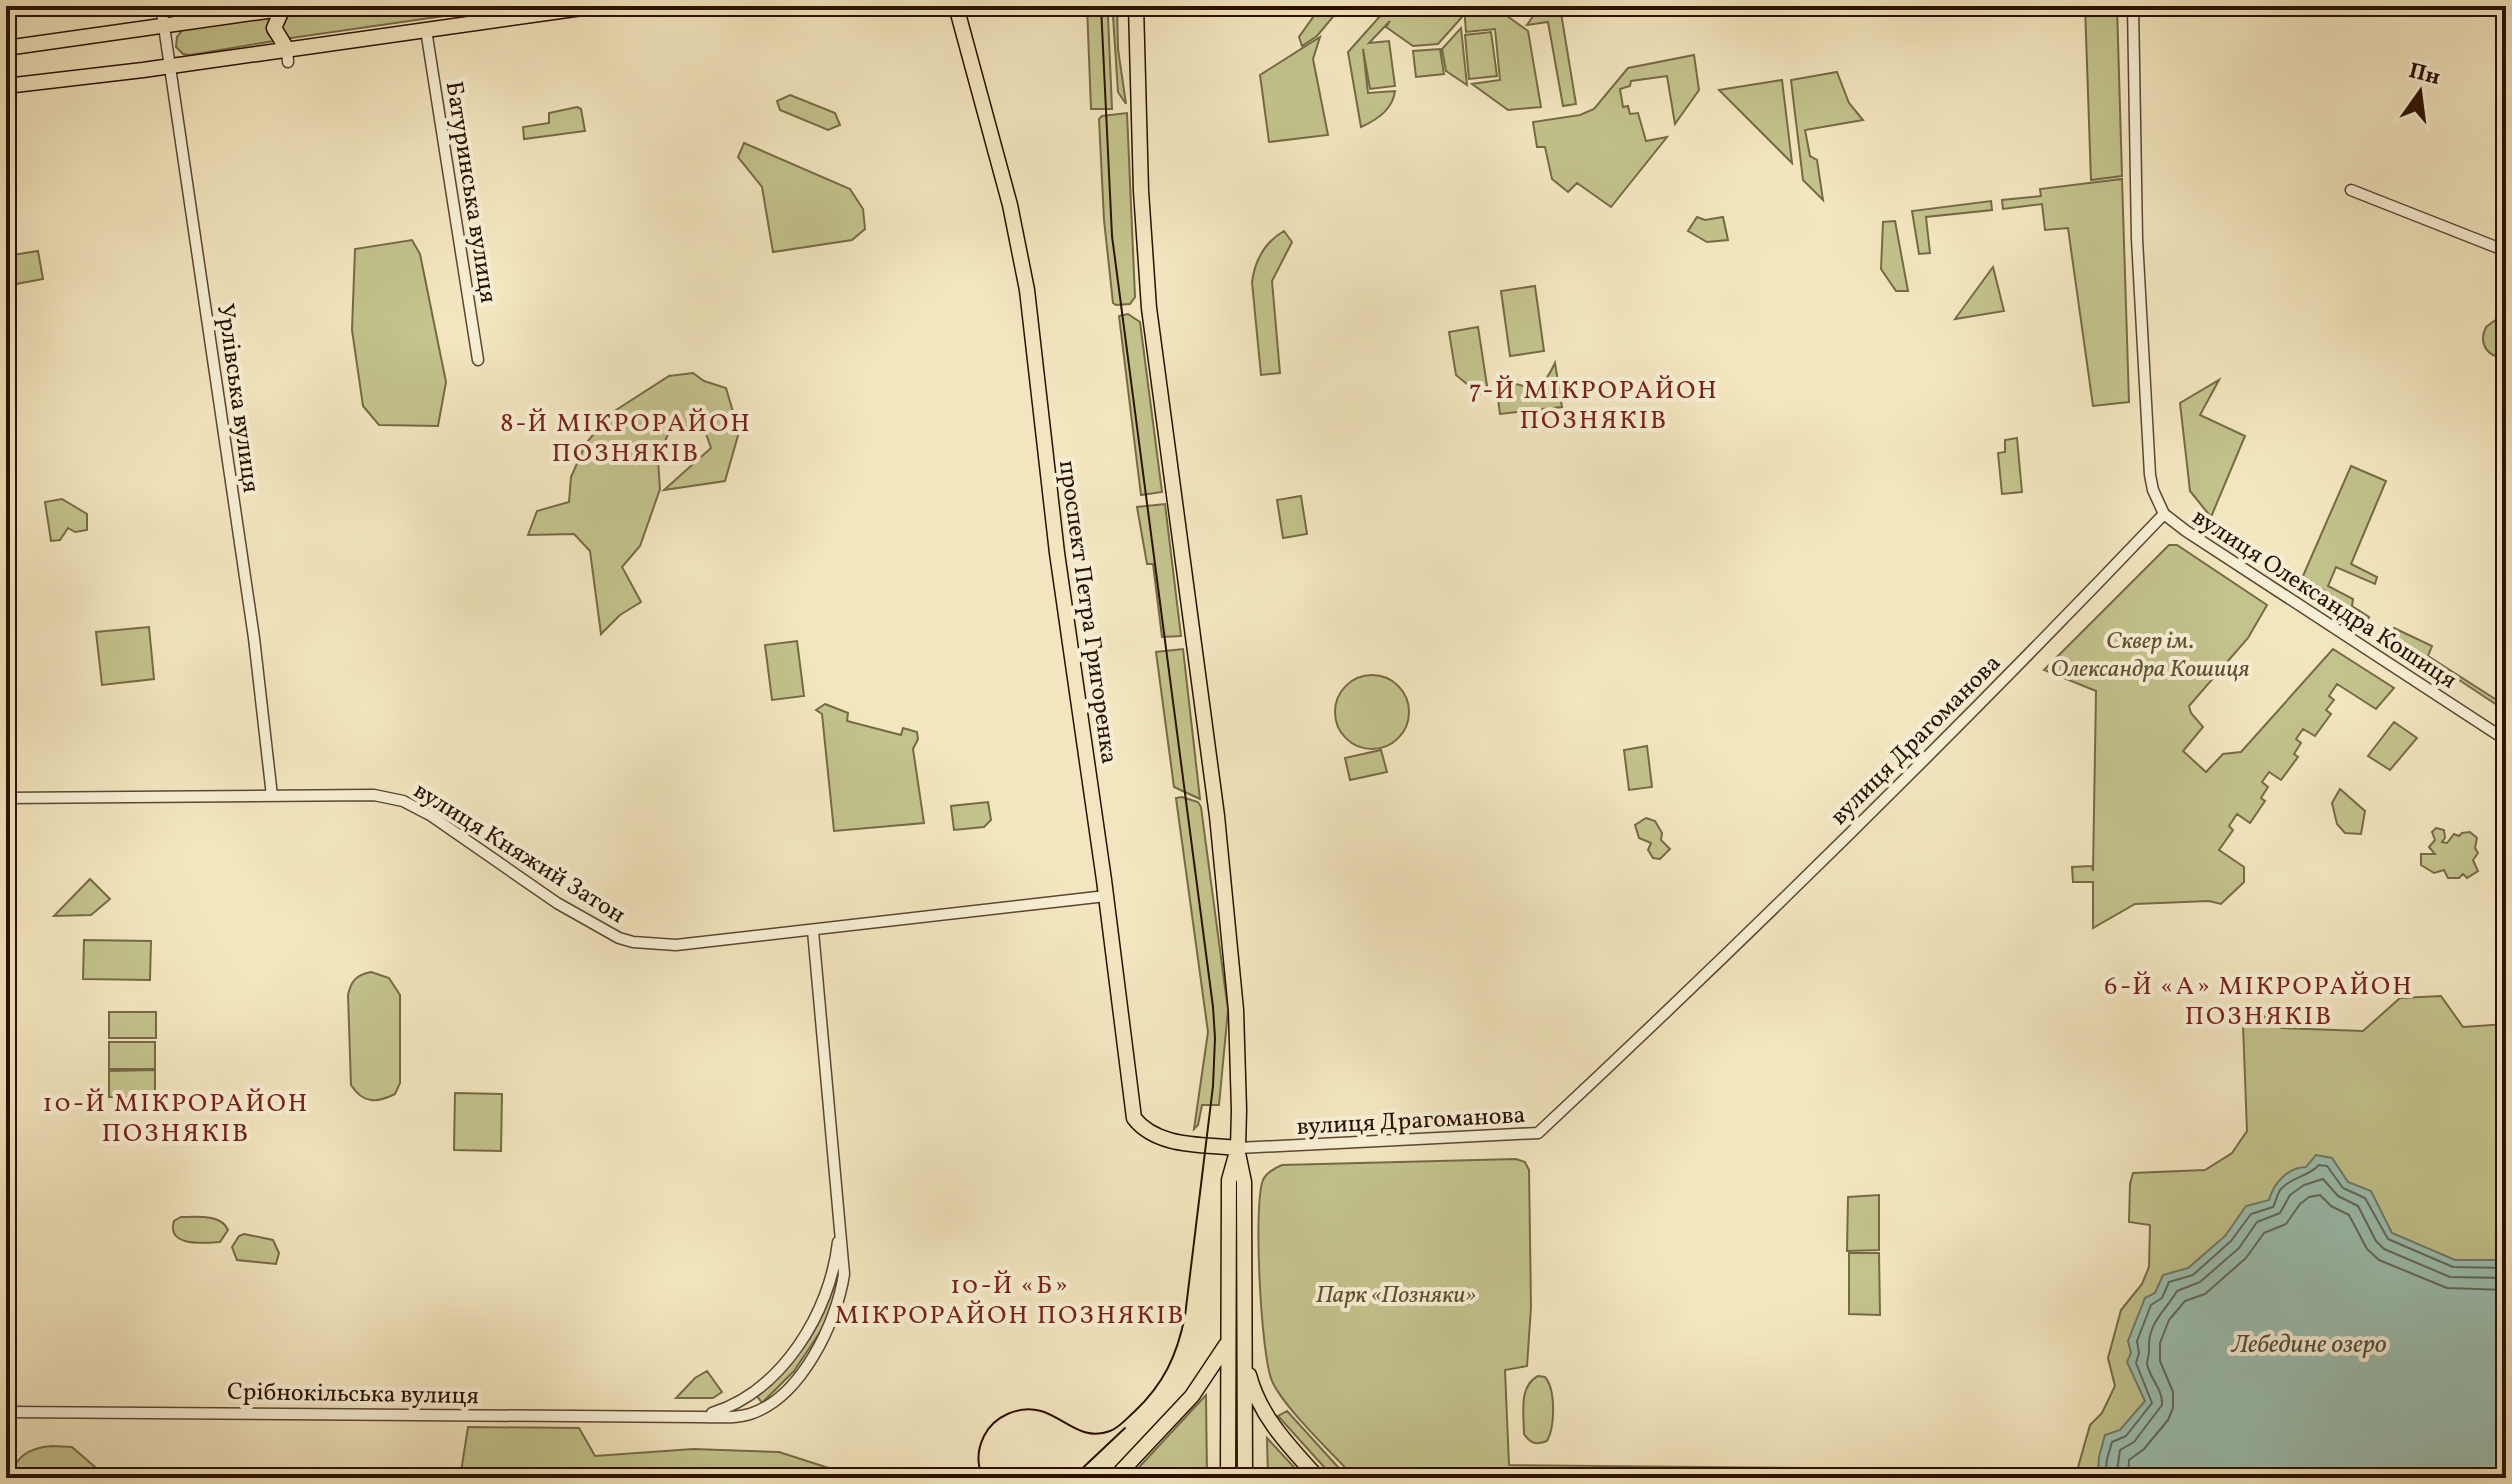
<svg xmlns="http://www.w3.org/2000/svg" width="2512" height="1484" font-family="Vollkorn,serif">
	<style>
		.green { fill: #c3c38c; stroke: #766a46; stroke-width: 2 }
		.water { fill: #9bc0b2; stroke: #6e7a6b; stroke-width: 2 }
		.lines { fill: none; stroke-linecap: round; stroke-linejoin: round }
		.shore { stroke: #626859; stroke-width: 2 }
		.minor-casing { stroke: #5c4630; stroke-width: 13 }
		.major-casing { stroke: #2a1000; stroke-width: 17 }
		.minor { stroke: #f7efd5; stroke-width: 10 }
		.major { stroke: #f3e6bf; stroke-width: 14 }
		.tram { stroke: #2a1000; stroke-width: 2 }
		.labels { text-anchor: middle; stroke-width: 8; stroke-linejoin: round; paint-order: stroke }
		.street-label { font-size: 24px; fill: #2a1000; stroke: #f7efd5 }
		.park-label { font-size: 24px; font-style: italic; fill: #604f31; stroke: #f7efd5 }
		.neighbourhood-label { font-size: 26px; letter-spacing: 2px; fill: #7a1f14; stroke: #f7efd5 }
		.water-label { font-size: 26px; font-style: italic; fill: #524e3e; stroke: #f7efd5 }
	</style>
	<rect width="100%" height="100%" fill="#f3e6bf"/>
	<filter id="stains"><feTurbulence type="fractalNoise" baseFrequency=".0025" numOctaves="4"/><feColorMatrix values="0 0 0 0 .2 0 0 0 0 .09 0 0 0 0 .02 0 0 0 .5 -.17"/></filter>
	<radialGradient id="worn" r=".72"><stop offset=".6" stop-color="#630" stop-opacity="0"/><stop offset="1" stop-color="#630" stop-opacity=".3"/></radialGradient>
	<path class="green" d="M366 6H513L291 38H285L278 24 285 15 293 14Z
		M1087 6H1117L1118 49 1126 104 1118 92 1113 16H1108L1112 109H1091Z
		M1321 6H1342L1317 36 1302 46 1299 37Z
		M1389 6H1456L1398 13 1462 8V17L1438 44 1413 46 1386 27 1390 21 1369 43 1389 41 1395 86 1370 89 1363 49 1368 93 1395 91C1393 109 1377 120 1361 127L1348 52Z
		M1464 6H1493L1528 31 1541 107 1508 110 1472 84 1500 80 1495 29 1466 32Z
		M1540 6 1560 7 1576 104 1563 106 1548 22 1527 25Z
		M2085 6H2117L2122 176 2091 180Z
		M271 17 267 32 274 41 190 55 183 54 176 47 177 37 184 28Z
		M1461 28 1467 85 1446 71 1442 49Z
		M1491 32 1497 76 1469 79 1465 35Z
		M1320 37 1313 59 1328 135 1269 142 1260 75Z
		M1440 49 1444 74 1416 77 1413 51Z
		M1694 55 1699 90 1675 124 1667 76 1631 81 1630 86 1620 89 1623 107 1628 106 1630 114 1638 113 1646 141 1667 137 1611 207 1577 183 1568 192 1552 179 1545 147H1537L1533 122 1580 115 1594 109 1628 68Z
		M1837 72 1849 103 1863 120 1805 130 1810 156 1817 160 1823 200 1803 180 1791 80Z
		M1782 80 1792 163 1719 90Z
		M790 95 835 113 840 125 828 130 780 110 777 101Z
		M577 107 581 109 585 131 524 139 523 127 549 123V113Z
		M1127 113 1135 297 1130 304 1116 305 1113 303 1104 220 1099 119 1102 116Z
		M744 143 850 189 863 209 865 229 852 240 773 252 762 187 738 157Z
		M2122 179 2129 402 2093 406 2068 228 2045 230 2042 204 2003 209 2002 200 2041 196 2040 189Z
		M1991 201 1992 210 1926 217 1930 253 1919 254 1912 211Z
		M1697 217 1705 220 1723 217 1728 240 1707 242 1688 231Z
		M1895 221 1908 291H1896L1881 269 1883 222Z
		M1284 231 1292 242 1272 281 1280 373 1261 375 1252 282C1255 260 1265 242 1284 231Z
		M412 240 420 254 446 382 438 426 379 425 363 406 352 330 355 249Z
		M38 251 43 279 16 284 12 255Z
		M1993 267 2004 311 1955 319Z
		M1535 286 1544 351 1510 356 1501 291Z
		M1128 314 1140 322 1162 492 1141 495 1119 316Z
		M2497 319H2506L2505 357C2487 358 2478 343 2486 327Z
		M1478 327 1488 392 1479 394 1456 375 1449 332Z
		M1555 363 1562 407 1500 414 1496 383C1526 378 1535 406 1555 363Z
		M693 373 704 381 726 388 739 432 725 481 664 490 711 448 701 420 668 434 658 460 660 489 640 546 622 567 641 602 620 615 601 634 590 551 574 534 528 535 537 511 569 502 571 477 586 443 613 412 669 376Z
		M2219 380 2200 415 2245 436 2211 517 2190 491 2180 403Z
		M2017 438 2022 492 2002 494 1998 453 2005 452V440Z
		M2351 466 2386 481 2351 564 2377 577 2375 584 2336 567 2328 586 2353 599 2352 606 2369 617 2368 620 2303 576Z
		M1301 496 1307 534 1283 538 1277 500Z
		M62 499 87 514V530L75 532 68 528 60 540 51 541 45 502Z
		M1165 504 1181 636 1162 637 1153 564H1147L1137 507Z
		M2169 545H2177L2267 605 2248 638 2189 706 2191 713 2203 727 2183 751 2206 772 2223 754 2241 752 2333 649 2394 688 2376 709 2337 684 2329 696 2334 700 2326 710 2331 714 2315 736 2303 729 2296 739 2301 743 2294 754 2298 757 2281 780 2269 772 2262 782 2268 787 2261 798 2265 801 2250 823 2237 814 2229 826 2233 830 2219 850 2244 867V882L2221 904 2209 901 2135 904 2093 928V882H2073L2072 867 2092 866 2093 871 2096 691 2044 670Z
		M149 627 154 679 102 685 96 632Z
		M2394 628 2432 646 2428 656 2506 706V711L2391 635Z
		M797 641 804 696 772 700 765 645Z
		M1183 649 1200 799 1174 787 1156 652Z
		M1335 712a37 37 0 1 1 74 0a37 37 0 1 1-74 0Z
		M825 704 848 713 847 721 901 735 903 728 917 732 918 739 913 749 924 823 834 831 822 714 816 710Z
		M2394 722 2417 738 2390 770 2368 756Z
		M1647 746 1652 787 1629 790 1624 750Z
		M1381 750 1387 772 1350 780 1345 758Z
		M2340 789 2365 811 2361 834 2345 833 2337 824 2332 803Z
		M1182 797 1198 802 1201 807 1228 1010 1219 1105H1202L1198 1125 1194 1129 1208 1032 1176 798Z
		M988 802 991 820 984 827 954 830 951 806Z
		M1646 818 1655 821 1662 833 1661 840 1670 849 1660 859 1653 858 1648 850 1651 843 1639 838 1635 825Z
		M2436 828 2444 830 2445 838 2442 842 2447 843 2454 834 2459 836 2462 833 2470 832 2477 838 2475 848 2478 853 2473 860 2478 871 2467 878 2463 874 2459 878H2448L2444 870 2434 873 2421 865V854H2435L2429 847 2435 840 2432 832Z
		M90 879 110 899 91 915 54 916Z
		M84 940 151 941 150 980 83 979Z
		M371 972 389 978 400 995V1083L395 1094C377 1103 363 1104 351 1085L348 995C351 981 356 975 371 972Z
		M2441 996 2463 1027 2506 1024V1478H2075L2090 1425 2102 1413 2115 1386 2108 1358 2121 1310 2142 1284 2149 1267 2150 1225 2129 1222 2130 1184 2133 1173 2205 1170 2232 1153 2247 1131 2243 1025 2258 1012 2281 1028 2363 1031 2400 998Z
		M109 1012H156V1038H109Z
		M109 1042H155V1069H109Z
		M155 1070V1097H109V1071Z
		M455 1093 502 1094 501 1151 454 1150Z
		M1516 1159 1525 1162 1529 1170 1531 1307 1527 1366 1505 1370 1509 1465 2004 1470 2014 1478H1355C1333 1454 1284 1408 1272 1381 1261 1356 1253 1205 1263 1180 1266 1173 1275 1168 1282 1165Z
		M1879 1195V1250L1847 1251 1848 1197Z
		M181 1217C197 1217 221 1214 228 1230L220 1242C203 1243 166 1247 174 1221Z
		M244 1234 273 1240 279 1253 276 1264 237 1260 232 1247 239 1236Z
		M1849 1253H1879L1880 1315 1849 1314Z
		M838 1272 840 1273 830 1317 794 1371 762 1403 757 1396 821 1312Z
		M707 1371 722 1392 713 1398H676L695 1378Z
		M1538 1376 1545 1377C1556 1390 1555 1427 1547 1441 1536 1445 1531 1444 1524 1434 1524 1415 1518 1386 1538 1376Z
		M1206 1395 1207 1478H1129Z
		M1287 1411 1348 1478H1334L1278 1416Z
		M468 1427 579 1428 595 1456 693 1449 779 1452 860 1478H313L326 1468 461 1472Z
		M1267 1438 1304 1478H1268Z
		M52 1446 72 1447 103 1474 139 1473 178 1478H6C18 1458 25 1448 52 1446Z"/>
	<path class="water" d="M2316 1155 2332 1158 2348 1182 2371 1191 2392 1233 2455 1260H2506V1478H2098L2099 1457 2105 1435 2120 1430 2145 1401 2127 1362 2131 1353 2128 1341 2145 1298 2155 1293 2163 1275 2188 1268 2225 1236 2246 1206 2269 1200C2273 1184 2288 1167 2306 1167Z"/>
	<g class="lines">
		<path class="shore" d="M2105 1478 2107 1459 2112 1442 2126 1436 2152 1403 2136 1363 2139 1353 2137 1341 2151 1305 2162 1298 2169 1282 2193 1275 2231 1241 2251 1214 2273 1207C2276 1202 2277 1193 2281 1189 2291 1177 2308 1177 2319 1165L2327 1166 2343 1188 2365 1198 2388 1239 2453 1267 2506 1268
			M2116 1478 2120 1450 2134 1442 2162 1405C2163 1389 2150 1379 2147 1364 2147 1360 2149 1356 2149 1351 2147 1323 2164 1313 2177 1291L2200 1282 2239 1248 2257 1222 2280 1213 2290 1195 2304 1185 2323 1179 2338 1196 2358 1206 2376 1241 2384 1249 2450 1277 2506 1278
			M2128 1478 2129 1460 2144 1449 2168 1420 2173 1408V1392L2160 1361V1343L2169 1320 2185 1301 2205 1294 2246 1258 2264 1233 2286 1224 2300 1204 2309 1197 2320 1195 2331 1206 2349 1215 2367 1249 2379 1260 2447 1288 2506 1290"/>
		<defs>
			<path id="minor" d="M161 6 254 638 272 796
				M2133 6 2137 239 2150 475 2153 490 2164 514 2186 531 2506 740
				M426 30 478 360
				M287 49 288 62
				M2351 190 2506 251
				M6 798 374 795 403 801 430 815 557 903 619 938 633 942 676 945 1106 896
				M1238 1148 1538 1133C1752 933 1962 726 2164 514
				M6 1412 700 1417C716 1417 734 1419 750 1414 801 1398 837 1322 844 1274L813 931
				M712 1413C782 1391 830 1313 838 1242"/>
			<path id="major" d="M956 6 1010 205 1027 290 1057 553 1104 880 1134 1118C1157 1148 1203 1144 1238 1148
				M1136 6 1141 191 1149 308 1217 816 1236 1010 1239 1110 1238 1148 1229 1180 1228 1478
				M283 8 274 28 287 49
				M6 48 302 6
				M6 86 143 70 596 6
				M1238 1153 1244 1182 1245 1478
				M1249 1375C1260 1417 1290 1447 1318 1478
				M1115 1478 1192 1396 1226 1345"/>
		</defs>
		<use href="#minor" class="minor-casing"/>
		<use href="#major" class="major-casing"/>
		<use href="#minor" class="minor"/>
		<use href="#major" class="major"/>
		<path class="tram" d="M983 1478C977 1465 977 1450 984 1436 994 1416 1019 1405 1041 1411 1065 1418 1082 1442 1110 1431 1119 1428 1127 1418 1134 1412 1164 1384 1177 1355 1185 1316L1213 1086 1215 1038 1213 1007 1112 236 1101 6
			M1072 1478 1125 1428"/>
	</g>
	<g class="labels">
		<g class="street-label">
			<text transform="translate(472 192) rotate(81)" y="8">Батуринська вулиця</text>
			<text transform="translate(239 398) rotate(82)" y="8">Урлівська вулиця</text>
			<text transform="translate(2325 598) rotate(33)" y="8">вулиця Олександра Кошиця</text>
			<text transform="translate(1089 612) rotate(82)" y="8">проспект Петра Григоренка</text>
			<text transform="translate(1915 739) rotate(-45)" y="8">вулиця Драгоманова</text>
			<text transform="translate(520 852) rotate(32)" y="8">вулиця Княжий Затон</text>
			<text transform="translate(1411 1120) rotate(-3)" y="8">вулиця Драгоманова</text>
			<text transform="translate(353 1393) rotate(1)" y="8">Срібнокільська вулиця</text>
		</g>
		<g class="park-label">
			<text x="2150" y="648">Сквер ім.<tspan x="2150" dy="28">Олександра Кошиця</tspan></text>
			<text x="1396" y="1302">Парк «Позняки»</text>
		</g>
		<g class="neighbourhood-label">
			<text x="1594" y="398">7-Й МІКРОРАЙОН<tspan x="1594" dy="30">ПОЗНЯКІВ</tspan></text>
			<text x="626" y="431">8-Й МІКРОРАЙОН<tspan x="626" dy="30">ПОЗНЯКІВ</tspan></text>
			<text x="2259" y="994">6-Й «А» МІКРОРАЙОН<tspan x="2259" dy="30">ПОЗНЯКІВ</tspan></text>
			<text x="176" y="1111">10-Й МІКРОРАЙОН<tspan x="176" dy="30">ПОЗНЯКІВ</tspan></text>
			<text x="1010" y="1293">10-Й «Б»<tspan x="1010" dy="30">МІКРОРАЙОН ПОЗНЯКІВ</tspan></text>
		</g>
		<g class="water-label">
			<text x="2309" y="1352">Лебедине озеро</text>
		</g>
	</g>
	<rect width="2512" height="1484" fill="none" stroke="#f3e6bf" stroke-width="32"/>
	<rect x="8" y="8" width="2496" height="1468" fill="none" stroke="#2a1000" stroke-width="4"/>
	<rect x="16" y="16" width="2480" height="1452" fill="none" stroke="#2a1000" stroke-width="2"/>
	<g transform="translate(2420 92) rotate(14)" stroke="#f7efd5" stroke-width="6" paint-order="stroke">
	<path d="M0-6L14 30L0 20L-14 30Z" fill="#2a1000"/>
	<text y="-12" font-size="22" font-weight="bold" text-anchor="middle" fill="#2a1000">Пн</text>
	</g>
	<rect width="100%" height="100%" filter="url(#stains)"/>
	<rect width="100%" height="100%" fill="url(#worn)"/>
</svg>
